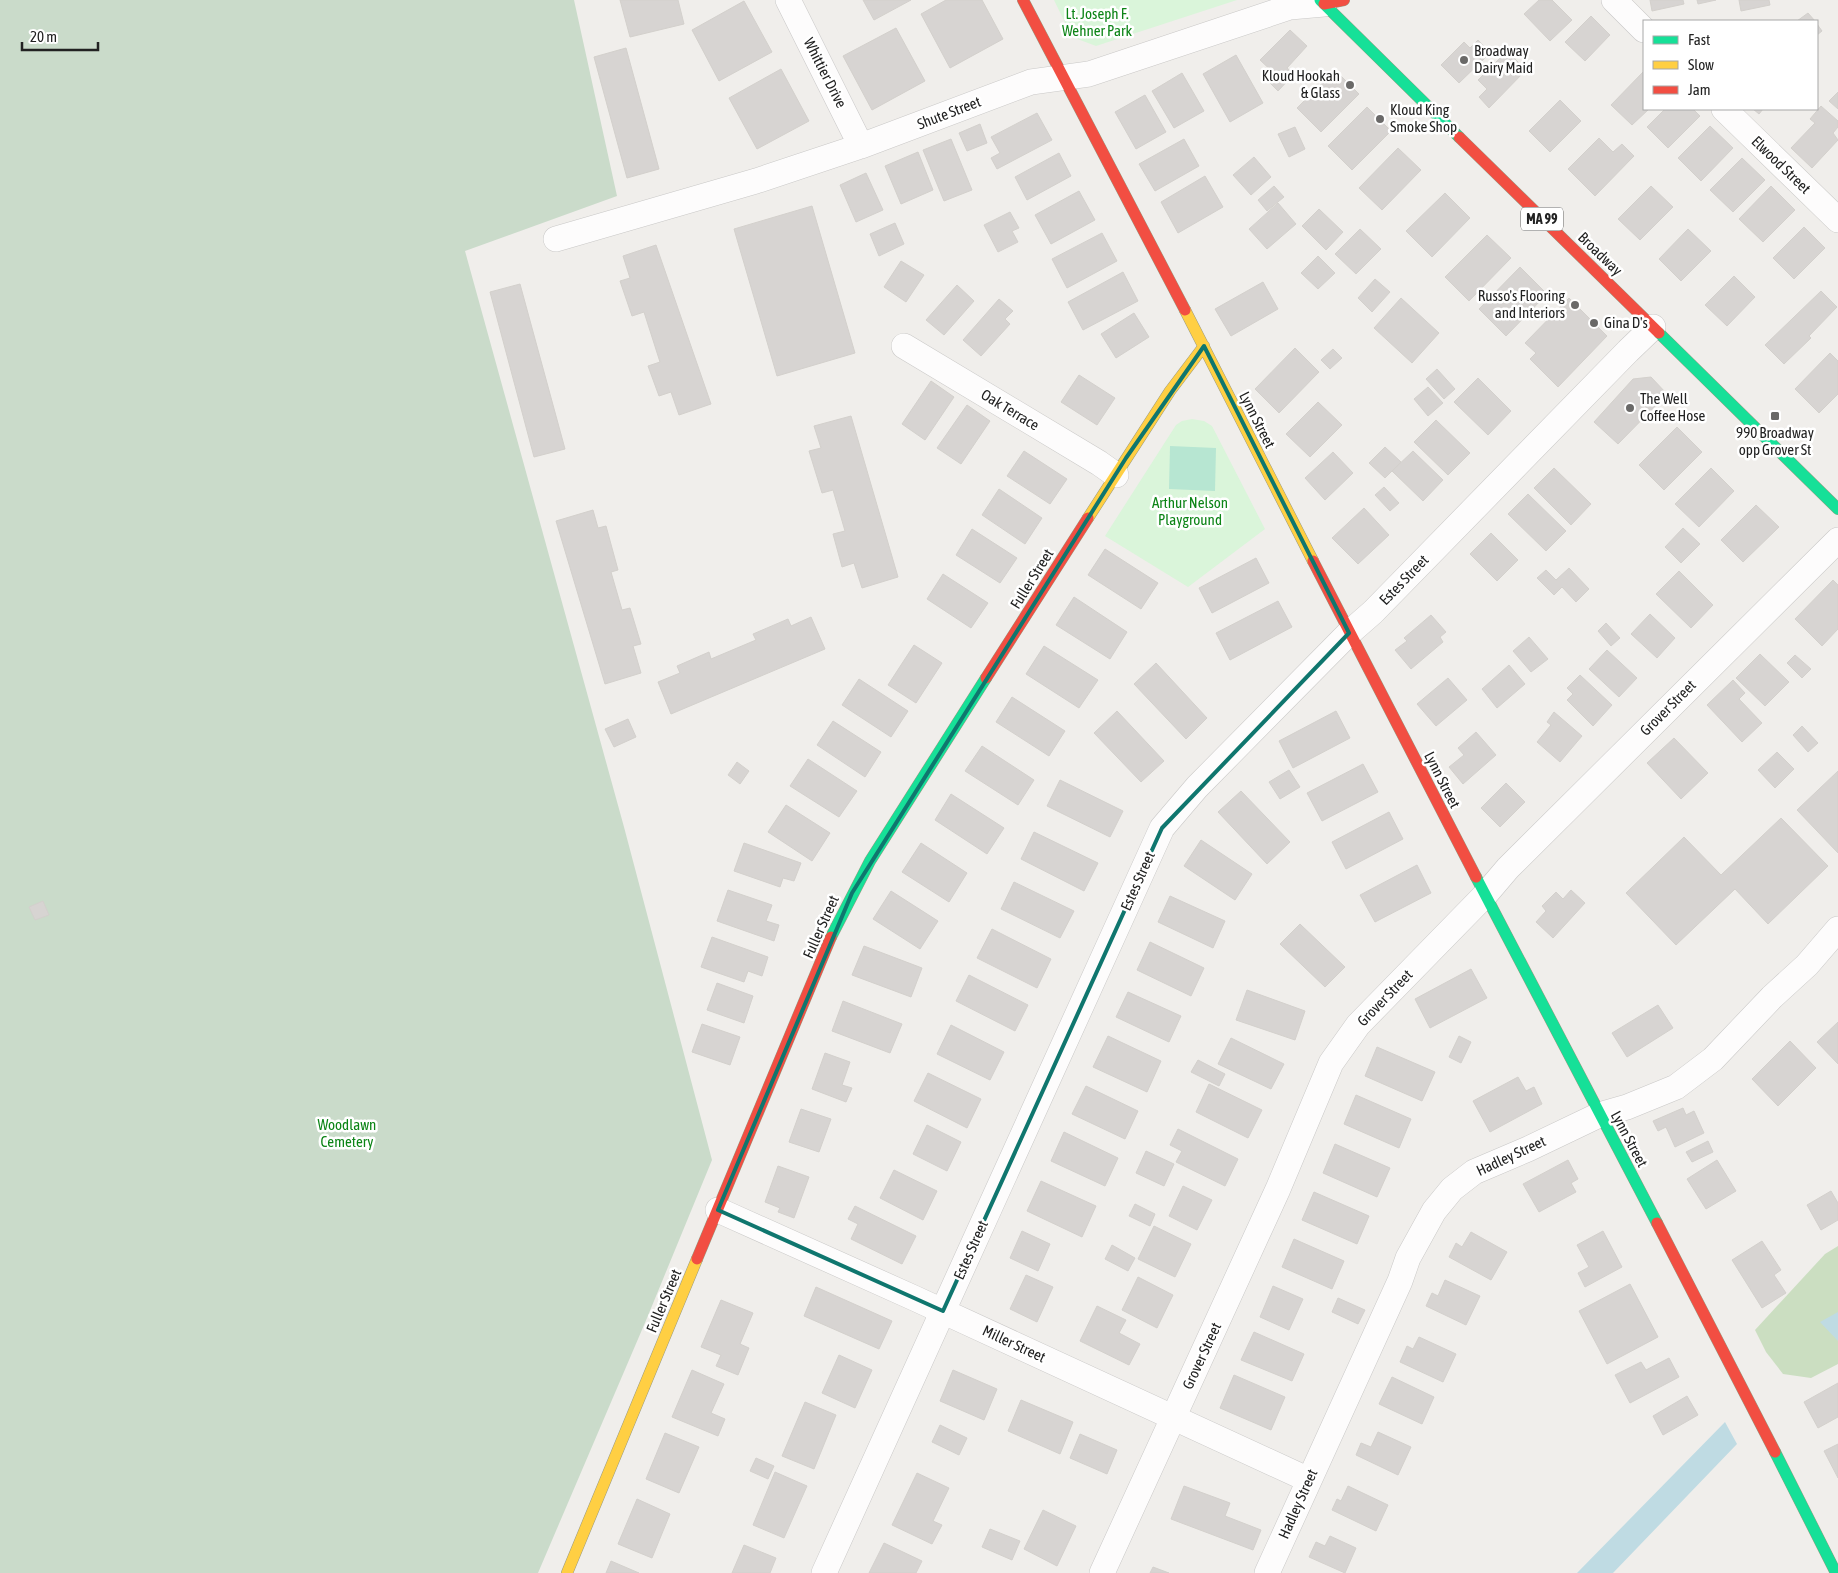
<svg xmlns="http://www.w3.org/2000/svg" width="1838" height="1573" font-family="'Asap Condensed',sans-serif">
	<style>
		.forest { fill: #cbdec1 }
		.cemetery { fill: #cadbca }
		.park { fill: #daf5da }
		.pitch { fill: #b7e6d2 }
		.water { fill: #bfdbe3 }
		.building { fill: #d7d4d2; stroke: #d3d0cc }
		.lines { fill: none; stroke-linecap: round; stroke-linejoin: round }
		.street-casing { stroke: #c9c8c7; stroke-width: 26 }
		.fast-casing { stroke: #999a82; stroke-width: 12 }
		.slow-casing { stroke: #999a82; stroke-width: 12 }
		.jam-casing { stroke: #999a82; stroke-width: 12 }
		.street { stroke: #fdfcfc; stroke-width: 25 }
		.fast { stroke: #16e098; stroke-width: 11 }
		.slow { stroke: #ffcf43; stroke-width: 11 }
		.jam { stroke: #f24e42; stroke-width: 11 }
		.marked { fill: none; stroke: #0f766e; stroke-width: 4; stroke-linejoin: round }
		.poi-dot { fill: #6a6968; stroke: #fff; stroke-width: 2 }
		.labels { text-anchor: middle; stroke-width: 5; stroke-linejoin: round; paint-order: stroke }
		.shield { fill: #fff; stroke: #646464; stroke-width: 1 }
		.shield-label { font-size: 14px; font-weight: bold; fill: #222 }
		.park-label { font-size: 15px; fill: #0c8416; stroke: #fff }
		.poi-label { font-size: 15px; fill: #222; stroke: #fff; text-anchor: start }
		.street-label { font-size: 15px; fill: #222; stroke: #fff }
	</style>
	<rect width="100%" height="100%" fill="#f0eeeb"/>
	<path class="forest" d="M1838 1246V1364L1811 1378 1783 1374 1766 1352 1755 1330 1825 1254Z"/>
	<path class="cemetery" d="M0 0H574L617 196 465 251 624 827 712 1160 647 1318 538 1573H0Z"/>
	<path class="park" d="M1054 0H1237L1096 46 1072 37Z
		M1192 419 1204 421 1212 426 1265 529 1188 587 1105 536 1176 425 1182 421Z"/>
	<path class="pitch" d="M1170 446 1216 448 1215 491 1169 489Z"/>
	<path class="water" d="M1838 1312V1341L1820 1322Z
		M1725 1422 1737 1444 1613 1573H1577Z"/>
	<path class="building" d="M620 0H678L684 24 630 37Z
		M863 0H911L874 20Z
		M946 0H982L1003 39 950 68 921 14Z
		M1539 0H1552L1572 20 1550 41 1524 14Z
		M1650 0H1683L1684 4 1652 11Z
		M1697 0H1716L1698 4Z
		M1739 0H1769L1770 5 1741 11Z
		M744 1 772 52 719 81 692 30Z
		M1808 13 1815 21H1797Z
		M1591 16 1610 35 1585 61 1565 42Z
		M1817 24 1822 31 1817 35Z
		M896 28 925 81 872 110 843 56Z
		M1290 30 1307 46 1287 68 1294 74 1278 91 1270 83 1277 76 1260 60Z
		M1478 40 1490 53 1459 83 1441 65 1464 42 1470 48Z
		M626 48 659 169 627 178 594 57Z
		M1507 51 1526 70 1489 108 1479 97 1487 89 1478 80Z
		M1236 55 1263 103 1230 122 1203 74Z
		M781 69 809 121 757 149 729 98Z
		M1335 70 1359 94 1321 132 1297 108Z
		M1644 71V109H1649L1632 125 1611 105Z
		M1182 73 1204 111 1174 128 1152 91Z
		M1838 92V109L1829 101Z
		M1145 95 1166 132 1136 149 1115 112Z
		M1560 100 1581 121 1550 152 1529 131Z
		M1821 106 1838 121V127L1833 133 1838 140 1812 168 1791 148 1815 123 1810 119Z
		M1367 107 1391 131 1352 170 1328 146Z
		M1665 109H1693L1700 116 1668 148 1647 127Z
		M1753 109H1763L1759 114Z
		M1037 113 1052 140 997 169 991 158 1000 153 991 137Z
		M980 124 987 143 967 151 959 133Z
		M1710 126 1733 148 1701 181 1678 158Z
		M1295 127 1305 149 1289 157 1278 134Z
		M1599 138 1613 152 1622 144 1634 156 1595 196 1568 169Z
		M951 139 972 190 944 201 923 150Z
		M1184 139 1199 166 1155 191 1139 164Z
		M1398 148 1421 170 1382 210 1359 188Z
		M918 152 933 190 901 204 885 166Z
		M1059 153 1071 176 1027 200 1015 177Z
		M1254 157 1271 177 1251 195 1233 175Z
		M1742 158 1765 180 1733 212 1710 190Z
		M866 173 883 210 856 222 840 185Z
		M1205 176 1223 207 1178 233 1161 202Z
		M1274 186 1284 197 1267 211 1258 200Z
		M1651 186 1673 207 1640 240 1618 219Z
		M1771 186 1795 210 1763 242 1739 219Z
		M1079 191 1095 220 1051 244 1035 215Z
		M1445 193 1470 218 1432 257 1406 231Z
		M1278 203 1296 224 1267 249 1249 229Z
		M812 206 855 353 777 376 734 229Z
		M1319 209 1343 232 1326 250 1302 226Z
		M1010 212 1019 228 1012 231 1018 242 998 252 984 225Z
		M895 223 904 244 879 256 870 234Z
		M1804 227 1825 248 1794 279 1773 258Z
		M1360 229 1381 249 1356 274 1335 254Z
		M1688 229 1711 251 1681 281 1659 259Z
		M1102 233 1117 261 1067 288 1052 259Z
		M1487 235 1511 258 1469 301 1445 277Z
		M656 245 711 404 679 415 671 392 659 396 648 366 660 362 644 312 632 316 620 281 630 278 623 256Z
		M1318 256 1335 273 1318 289 1301 273Z
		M901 261 924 275 906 302 884 287Z
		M1520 267 1547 294 1506 336 1479 309Z
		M1123 272 1138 301 1083 330 1068 302Z
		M1734 276 1755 297 1727 326 1705 305Z
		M1375 279 1390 292 1372 312 1358 298Z
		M1263 282 1278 309 1231 336 1215 309Z
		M520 284 565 449 534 457 490 292Z
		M957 285 974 301 944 335 926 320Z
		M1821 291 1837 307 1809 336 1811 338 1784 364 1765 345Z
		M1401 298 1439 333 1412 363 1374 328Z
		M1569 298 1607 336 1558 387 1530 359 1536 353 1525 343Z
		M999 299 1013 311 1005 319 1010 324 981 356 963 340Z
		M1134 313 1149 337 1116 358 1101 334Z
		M1295 348 1319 372 1279 413 1255 389Z
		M1333 349 1342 358 1330 369 1321 360Z
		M1830 353 1838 361V394L1819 413 1795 389Z
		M1437 369 1455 389 1444 399 1426 379Z
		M1079 375 1115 398 1097 425 1061 402Z
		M1651 377 1667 394 1618 444 1594 422 1633 379Z
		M1478 378 1511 411 1488 435 1454 402Z
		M931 381 954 397 925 440 902 424Z
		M1428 387 1443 403 1428 416 1414 399Z
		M1318 402 1342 425 1310 457 1286 434Z
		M967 405 990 421 961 464 937 448Z
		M851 416 898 577 862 588 854 563 842 567 833 534 845 531 833 490 822 493 809 451 821 448 814 426Z
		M1436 420 1470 453 1448 475 1414 442Z
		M1677 427 1702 452 1664 490 1639 465Z
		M1385 447 1401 462 1385 478 1369 463Z
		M1024 451 1067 479 1050 504 1007 476Z
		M1413 451 1443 480 1423 501 1392 471Z
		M1333 452 1353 473 1325 500 1305 478Z
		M1554 468 1591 504 1571 525 1534 488Z
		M1711 468 1734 491 1699 527 1675 504Z
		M1384 487 1399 503 1390 511 1375 495Z
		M999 489 1042 518 1025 544 982 515Z
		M1528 494 1566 531 1546 551 1508 514Z
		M1756 505 1779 527 1743 562 1721 540Z
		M1364 508 1389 535 1358 564 1332 538Z
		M593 510 598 528 606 526 618 570 611 572 622 610 630 608 641 644 633 646 641 673 605 684 556 521Z
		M1683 528 1700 544 1681 563 1665 547Z
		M972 529 1017 558 1000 583 956 555Z
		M1491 533 1518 560 1497 581 1470 554Z
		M1105 549 1158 583 1141 609 1088 575Z
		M1256 558 1269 583 1212 613 1199 588Z
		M1569 568 1589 589 1576 602 1562 587 1554 595 1537 578 1546 570 1556 580Z
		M1679 571 1713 605 1691 628 1656 594Z
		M943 574 988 603 971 628 927 599Z
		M1833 580 1838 585V629L1822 646 1795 619Z
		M1074 597 1127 632 1110 659 1056 625Z
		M1278 601 1292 627 1230 660 1216 633Z
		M1650 614 1675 638 1657 658 1631 634Z
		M1431 615 1446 632 1440 637 1443 642 1411 669 1395 650 1407 641 1404 638Z
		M811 617 825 649 671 714 658 682 680 673 677 666 709 652 711 659 756 640 753 634 788 619 791 626Z
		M1606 623 1620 638 1611 646 1598 631Z
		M1529 637 1548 659 1531 672 1513 651Z
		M914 645 942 663 916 703 888 685Z
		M1044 646 1098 680 1079 708 1026 674Z
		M1607 650 1637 678 1619 697 1589 669Z
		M1760 654 1789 682 1765 706 1736 678Z
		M1795 655 1811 669 1802 678 1787 663Z
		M1156 663 1207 718 1186 739 1134 684Z
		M1509 665 1525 684 1497 708 1482 689Z
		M1580 675 1612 705 1593 726 1567 700 1573 694 1567 688Z
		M1448 678 1467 700 1436 726 1417 704Z
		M859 679 908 711 891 737 842 705Z
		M1733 680 1745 693 1739 699 1762 723 1742 742 1707 705Z
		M1012 697 1065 731 1049 756 996 722Z
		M1117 711 1164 761 1141 782 1094 733Z
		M1336 711 1350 738 1293 768 1279 741Z
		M1554 712 1582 736 1560 762 1537 742 1551 725 1547 722Z
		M628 719 636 737 614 747 605 729Z
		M833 721 881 752 865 777 817 745Z
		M1802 726 1818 743 1808 752 1793 735Z
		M1476 732 1496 755 1463 784 1449 767 1464 755 1458 748Z
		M1674 738 1708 773 1681 799 1647 763Z
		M982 746 1034 780 1018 805 965 771Z
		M1777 752 1794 769 1775 788 1758 770Z
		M808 759 857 791 839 817 790 786Z
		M737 762 749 771 740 784 728 775Z
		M1363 764 1378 792 1322 821 1307 793Z
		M1289 770 1300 787 1280 799 1269 782Z
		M1838 771V853L1797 810Z
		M1060 780 1123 811 1110 837 1047 806Z
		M1506 783 1525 802 1500 827 1481 808Z
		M1241 791 1290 842 1267 864 1218 812Z
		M951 794 1004 828 987 854 935 820Z
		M786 805 830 833 812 861 768 832Z
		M1389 812 1403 839 1346 869 1332 842Z
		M1781 818 1828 866 1768 924 1735 889 1676 945 1626 893 1684 837 1721 875Z
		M1034 832 1098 863 1084 891 1021 859Z
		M1201 840 1252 874 1235 900 1184 866Z
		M744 843 801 863 794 881 783 878 780 887 734 871Z
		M921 843 967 873 949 902 902 872Z
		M1417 865 1431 893 1375 922 1360 895Z
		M1014 882 1074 911 1060 938 1001 909Z
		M728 890 772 905 766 921 779 925 774 941 717 921Z
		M1571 890 1585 903 1553 938 1536 922 1546 911 1542 906 1556 892 1563 899Z
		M891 891 938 921 920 949 873 919Z
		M1170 896 1225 921 1213 948 1158 922Z
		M43 901 49 915 35 920 29 907Z
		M1300 924 1345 967 1325 987 1280 944Z
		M992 929 1051 959 1037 988 977 958Z
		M712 937 768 957 762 976 748 971 744 982 701 967Z
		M1150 942 1204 968 1191 996 1137 970Z
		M864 946 922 968 911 997 852 975Z
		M1471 969 1487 998 1430 1028 1415 999Z
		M969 975 1028 1005 1015 1031 956 1001Z
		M717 983 753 996 744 1023 707 1010Z
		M1247 990 1305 1011 1295 1040 1236 1020Z
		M1128 992 1181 1016 1169 1042 1116 1017Z
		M843 1001 902 1024 890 1053 832 1031Z
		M1658 1005 1673 1028 1627 1057 1612 1033Z
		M1838 1022V1064L1817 1042Z
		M702 1024 740 1037 730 1065 692 1052Z
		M951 1025 1004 1052 990 1080 937 1054Z
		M1108 1036 1161 1061 1147 1092 1093 1067Z
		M1459 1036 1471 1042 1461 1063 1449 1057Z
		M1231 1038 1284 1064 1271 1089 1218 1064Z
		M1790 1041 1816 1068 1778 1106 1752 1079Z
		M1377 1047 1435 1072 1422 1101 1365 1076Z
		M825 1053 850 1062 842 1085 852 1088 846 1102 812 1089Z
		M1198 1060 1225 1074 1219 1086 1191 1072Z
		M928 1073 981 1099 967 1128 914 1101Z
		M1518 1077 1526 1091 1534 1087 1542 1104 1490 1132 1473 1101Z
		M1209 1084 1262 1110 1248 1138 1196 1112Z
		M1086 1086 1138 1111 1125 1139 1072 1114Z
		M1356 1095 1411 1119 1399 1148 1344 1124Z
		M1683 1108 1686 1115 1694 1111 1704 1133 1675 1147 1666 1127 1658 1131 1653 1121Z
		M801 1109 831 1119 819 1152 789 1142Z
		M927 1125 961 1142 947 1171 913 1154Z
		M1178 1129 1238 1159 1225 1186 1176 1162 1182 1151 1170 1145Z
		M1064 1132 1118 1158 1105 1186 1051 1161Z
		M1708 1141 1713 1152 1692 1162 1686 1152Z
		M1335 1144 1390 1168 1377 1197 1323 1173Z
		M1146 1151 1174 1164 1164 1186 1136 1173Z
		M1568 1160 1578 1179 1571 1183 1576 1192 1539 1212 1523 1184Z
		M1717 1160 1736 1191 1706 1209 1687 1179Z
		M778 1166 809 1177 794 1218 778 1212 780 1208 765 1202Z
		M894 1170 937 1191 923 1220 880 1198Z
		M1041 1181 1096 1206 1082 1237 1027 1211Z
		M1183 1186 1212 1200 1197 1230 1169 1216Z
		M1831 1191 1838 1203V1220L1821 1230 1807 1205Z
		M1314 1192 1369 1216 1357 1244 1302 1220Z
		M1135 1204 1155 1214 1150 1226 1129 1216Z
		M855 1206 916 1236 902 1264 851 1239 858 1224 848 1219Z
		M1154 1226 1191 1244 1175 1277 1138 1259Z
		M1022 1231 1050 1244 1038 1271 1010 1258Z
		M1603 1231 1622 1267 1585 1287 1578 1273 1589 1267 1577 1245Z
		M1471 1232 1507 1252 1491 1280 1449 1257 1456 1243 1462 1247Z
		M1294 1239 1344 1261 1332 1289 1282 1267Z
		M1762 1241 1781 1270 1774 1275 1786 1293 1762 1308 1732 1260Z
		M1112 1245 1135 1258 1128 1271 1105 1259Z
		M1026 1275 1053 1287 1037 1322 1010 1309Z
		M1138 1277 1173 1295 1157 1328 1122 1310Z
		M1445 1280 1480 1296 1466 1325 1426 1306 1432 1293 1438 1296Z
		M1630 1284 1658 1337 1607 1364 1579 1311Z
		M1273 1286 1303 1299 1289 1330 1260 1317Z
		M816 1287 892 1321 879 1349 804 1316Z
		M1338 1298 1365 1310 1358 1324 1332 1312Z
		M721 1300 753 1313 740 1344 749 1348 738 1375 716 1366 721 1355 701 1347Z
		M1097 1306 1126 1320 1119 1333 1140 1344 1129 1365 1080 1341Z
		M1254 1332 1304 1354 1292 1381 1241 1360Z
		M1419 1337 1456 1354 1443 1382 1400 1362 1407 1346 1413 1349Z
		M839 1355 872 1370 855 1408 822 1393Z
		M1669 1358 1679 1377 1630 1403 1615 1375 1641 1362 1646 1370Z
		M692 1370 724 1384 711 1413 725 1419 718 1436 672 1417Z
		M953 1370 997 1389 984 1420 940 1401Z
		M1234 1375 1285 1397 1271 1430 1220 1408Z
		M1392 1377 1434 1397 1422 1424 1379 1404Z
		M1838 1383V1417L1818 1428 1804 1402Z
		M1687 1396 1698 1415 1663 1435 1653 1416Z
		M1021 1400 1073 1422 1060 1454 1008 1431Z
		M805 1402 836 1415 814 1469 782 1456Z
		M940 1425 967 1438 959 1455 932 1442Z
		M1378 1432 1411 1447 1398 1475 1356 1455 1361 1443 1371 1447Z
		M665 1433 699 1447 679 1493 646 1479Z
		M1080 1434 1117 1450 1107 1474 1070 1458Z
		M1838 1444V1478L1824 1451Z
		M756 1458 774 1466 768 1479 750 1471Z
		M775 1472 807 1486 784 1538 753 1525Z
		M917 1473 949 1488 933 1521 942 1525 932 1544 892 1525Z
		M1184 1486 1230 1503 1225 1516 1261 1530 1253 1550 1171 1519Z
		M1348 1486 1388 1505 1376 1531 1332 1510 1337 1499 1341 1501Z
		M637 1499 670 1514 652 1558 618 1544Z
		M1043 1510 1076 1526 1057 1566 1024 1549Z
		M990 1529 1020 1541 1012 1560 982 1547Z
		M1330 1536 1356 1548 1345 1573 1309 1557 1316 1542 1325 1546Z
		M884 1543 922 1561 916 1573H869Z
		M744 1545 776 1558 770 1573H732Z
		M611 1561 639 1573H606Z
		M1153 1567 1169 1573H1150Z"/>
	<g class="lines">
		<defs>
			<path id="street" d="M788 0 861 146
				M1614 0 1644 30
				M1724 109 1838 220
				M556 239 756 181 861 146 1031 82 1089 74 1290 7 1324 4
				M904 346 1099 463 1116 475
				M718 1210 914 1298 1309 1480
				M824 1573 1162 828 1197 787 1349 633 1373 612 1628 351 1653 327
				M1102 1573 1278 1189 1331 1063 1358 1025 1485 895 1508 868 1838 540
				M1267 1573 1400 1281 1408 1258 1434 1211 1452 1189 1474 1172 1528 1149 1599 1115 1627 1107 1676 1087 1713 1059 1772 997 1807 965 1838 929"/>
			<path id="fast" d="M1320 0 1459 137
				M1659 333 1838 509
				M1476 877 1657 1223
				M831 937 870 861 986 678
				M1775 1452 1836 1573"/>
			<path id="slow" d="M1185 310 1313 561
				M1088 518 1170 391 1204 346
				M567 1573 697 1259"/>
			<path id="jam" d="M1023 0 1185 310
				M1324 4 1344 0
				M1459 137 1659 333
				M1313 561 1476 877
				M986 678 1088 518
				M1657 1223 1775 1452
				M697 1259 831 937"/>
		</defs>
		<use href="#street" class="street-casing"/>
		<use href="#fast" class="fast-casing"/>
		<use href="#slow" class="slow-casing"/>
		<use href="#jam" class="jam-casing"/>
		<use href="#street" class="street"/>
		<use href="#fast" class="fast"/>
		<use href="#slow" class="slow"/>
		<use href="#jam" class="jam"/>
	</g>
	<path class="marked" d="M1204 346 1349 633 1162 828 943 1311 718 1210 852 893 1126 458Z"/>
	<g class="poi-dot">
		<circle cx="1464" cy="60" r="5"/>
		<circle cx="1350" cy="85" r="5"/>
		<circle cx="1380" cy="119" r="5"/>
		<circle cx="1575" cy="305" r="5"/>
		<circle cx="1594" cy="323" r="5"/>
		<circle cx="1630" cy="408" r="5"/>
		<rect x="1770" y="411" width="10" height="10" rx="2.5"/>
	</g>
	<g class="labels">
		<rect class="shield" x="1521" y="207.5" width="42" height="23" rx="4"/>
		<g class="shield-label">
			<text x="1542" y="224">MA 99</text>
		</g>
		<g class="park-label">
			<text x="1097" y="19">Lt. Joseph F.<tspan x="1097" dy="17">Wehner Park</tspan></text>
			<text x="1190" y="508">Arthur Nelson<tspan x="1190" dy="17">Playground</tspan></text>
			<text x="347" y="1130">Woodlawn<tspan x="347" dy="17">Cemetery</tspan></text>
		</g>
		<g class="poi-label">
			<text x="1474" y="56">Broadway<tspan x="1474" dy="17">Dairy Maid</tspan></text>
			<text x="1340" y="81" text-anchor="end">Kloud Hookah<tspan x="1340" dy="17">&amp; Glass</tspan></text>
			<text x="1390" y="115">Kloud King<tspan x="1390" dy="17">Smoke Shop</tspan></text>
			<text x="1565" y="301" text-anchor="end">Russo's Flooring<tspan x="1565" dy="17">and Interiors</tspan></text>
			<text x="1604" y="328">Gina D's</text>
			<text x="1640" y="404">The Well<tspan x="1640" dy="17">Coffee Hose</tspan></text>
			<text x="1775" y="438" text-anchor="middle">990 Broadway<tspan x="1775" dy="17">opp Grover St</tspan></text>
		</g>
		<g class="street-label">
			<text transform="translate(825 73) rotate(63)" y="5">Whittier Drive</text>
			<text transform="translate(949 113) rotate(-21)" y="5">Shute Street</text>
			<text transform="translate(1781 165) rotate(44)" y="5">Elwood Street</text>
			<text transform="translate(1600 254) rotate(44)" y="5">Broadway</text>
			<text transform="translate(1010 410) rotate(31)" y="5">Oak Terrace</text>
			<text transform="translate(1257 420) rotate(63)" y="5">Lynn Street</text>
			<text transform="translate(1032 579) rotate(-58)" y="5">Fuller Street</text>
			<text transform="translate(1404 580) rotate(-46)" y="5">Estes Street</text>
			<text transform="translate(1668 708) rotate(-45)" y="5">Grover Street</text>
			<text transform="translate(1442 780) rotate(63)" y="5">Lynn Street</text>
			<text transform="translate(1138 881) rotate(-66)" y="5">Estes Street</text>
			<text transform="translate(821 927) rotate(-66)" y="5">Fuller Street</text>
			<text transform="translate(1385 998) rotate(-46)" y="5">Grover Street</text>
			<text transform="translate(1629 1139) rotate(62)" y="5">Lynn Street</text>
			<text transform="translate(1511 1156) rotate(-25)" y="5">Hadley Street</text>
			<text transform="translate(971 1250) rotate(-66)" y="5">Estes Street</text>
			<text transform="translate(664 1301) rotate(-67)" y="5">Fuller Street</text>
			<text transform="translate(1014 1344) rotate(25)" y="5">Miller Street</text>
			<text transform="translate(1202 1356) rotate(-65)" y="5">Grover Street</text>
			<text transform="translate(1298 1504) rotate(-66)" y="5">Hadley Street</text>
		</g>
	</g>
	<rect x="1643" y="20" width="175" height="90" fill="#ffffff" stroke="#a7a7a7"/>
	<rect x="1653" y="36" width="25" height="8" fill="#16e098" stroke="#a7a7a7"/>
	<text x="1688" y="45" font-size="15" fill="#222222">Fast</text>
	<rect x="1653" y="61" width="25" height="8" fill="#ffcf43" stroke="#a7a7a7"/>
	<text x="1688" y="70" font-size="15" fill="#222222">Slow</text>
	<rect x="1653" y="86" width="25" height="8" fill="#f24e42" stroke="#a7a7a7"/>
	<text x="1688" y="95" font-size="15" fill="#222222">Jam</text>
	<path d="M22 42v8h76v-8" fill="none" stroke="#222222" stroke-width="2.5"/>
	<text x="30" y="42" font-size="15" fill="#222222" stroke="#ffffff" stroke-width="4" paint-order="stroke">20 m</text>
</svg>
